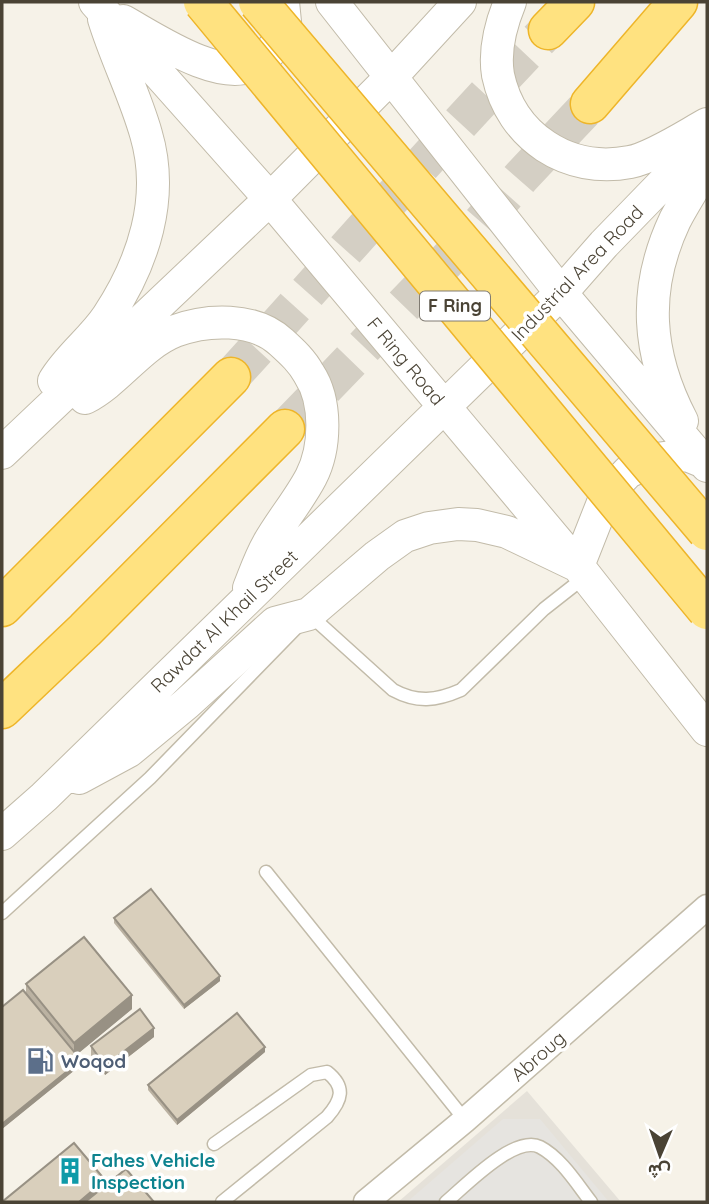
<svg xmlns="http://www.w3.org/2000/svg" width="709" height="1204" font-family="Quicksand,Vazirmatn,sans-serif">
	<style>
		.industrial { fill: #e5e1d9 }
		.parking { fill: #e6e4e0 }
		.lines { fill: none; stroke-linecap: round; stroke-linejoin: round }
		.trunk-tunnel { stroke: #d4cfc4; stroke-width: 38; stroke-dasharray: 38 19; stroke-linecap: butt }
		.service-casing { stroke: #c2bba9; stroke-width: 15 }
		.minor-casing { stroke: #c2bba9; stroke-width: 27 }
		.tertiary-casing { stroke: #c2bba9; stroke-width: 34 }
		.trunk-casing { stroke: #eeb529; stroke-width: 41 }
		.service { stroke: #fff; stroke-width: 12 }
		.minor { stroke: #fff; stroke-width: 24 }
		.tertiary { stroke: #fff; stroke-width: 32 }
		.trunk { stroke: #ffe280; stroke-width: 38 }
		.trunk-bridge-casing { stroke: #eeb529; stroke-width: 41; stroke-linecap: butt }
		.trunk-bridge { stroke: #ffe280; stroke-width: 38 }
		.wall { fill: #bbb2a2 }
		.shaded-wall { fill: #989184 }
		.building { fill: #d9cfbc; stroke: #989184; stroke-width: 2 }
		.labels { text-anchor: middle; stroke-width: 7; stroke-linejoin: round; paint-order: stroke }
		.shield { fill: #fff; stroke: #807b72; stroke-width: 2 }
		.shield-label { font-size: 18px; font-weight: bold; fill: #4a4335 }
		.street-label { font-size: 19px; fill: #4a4335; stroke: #fff }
		.service-label { font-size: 19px; font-weight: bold; fill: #4e5e75; stroke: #fff; text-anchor: start }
		.culture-label { font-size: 19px; font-weight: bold; fill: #0d838f; stroke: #fff; text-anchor: start }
	</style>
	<rect width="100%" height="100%" fill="#f6f2e8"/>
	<path class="industrial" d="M527 1091 621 1202H398Z"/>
	<path class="parking" d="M503 1119H540L609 1202H407Z"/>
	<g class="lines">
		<path class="trunk-tunnel" d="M231 377C337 261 439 142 548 30
			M285 429 458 249 522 176 590 104"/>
		<defs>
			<path id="service" d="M310 615 393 690C417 703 436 701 461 690L544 609 586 576
				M266 872 465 1120
				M2 913 150 778 298 626
				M214 1144 311 1075 327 1072C346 1087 342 1100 327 1117L222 1202
				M446 1202C465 1186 515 1134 540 1147 561 1158 577 1184 591 1202"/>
			<path id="minor" d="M366 1202 465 1120 707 907"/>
			<path id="tertiary" d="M95 2 270 199 578 566 707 730
				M332 2 561 293 707 466
				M510 2C501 24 494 51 498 75 511 137 568 174 630 162 652 158 687 135 707 124
				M123 21C154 38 221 84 255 64 268 56 277 44 286 32L283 2
				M54 381C68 357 93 339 108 316 143 263 165 198 146 134 135 95 116 58 104 19
				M85 398C118 381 140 345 175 331 207 319 254 317 281 342 292 352 302 361 309 374 327 401 326 448 311 477 299 500 281 521 268 544 260 558 255 573 249 588
				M682 421C647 354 642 290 675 220 685 201 697 183 707 165
				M2 453 270 199 392 76 460 2
				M79 778 129 751 186 704 275 623 309 614 377 556 405 536 429 528 458 524 477 525 507 532 578 566 606 495 628 472 656 459 687 455 704 462
				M2 834 44 797 561 293 604 244 707 138"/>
			<path id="trunk" d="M548 30 575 2
				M590 104 678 2
				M2 607 231 377
				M2 709 85 630 285 429"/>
		</defs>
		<use href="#service" class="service-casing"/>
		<use href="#minor" class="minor-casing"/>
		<use href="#tertiary" class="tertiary-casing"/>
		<use href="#trunk" class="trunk-casing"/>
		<use href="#service" class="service"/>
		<use href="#minor" class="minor"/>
		<use href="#tertiary" class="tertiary"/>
		<use href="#trunk" class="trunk"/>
		<defs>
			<path id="trunk-bridge" d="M203 2 707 610
				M258 2 707 531"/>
		</defs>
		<use href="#trunk-bridge" class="trunk-bridge-casing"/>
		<use href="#trunk-bridge" class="trunk-bridge"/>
	</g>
	<path class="wall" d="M114 918 220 981 184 1009 114 923Z
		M26 984 132 1009 76 1055 81 1065 2 1129V1007L26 993Z
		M154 1037 105 1075 91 1056V1046Z
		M265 1052 177 1125 148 1090V1085Z"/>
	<path class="shaded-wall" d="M220 976V981L184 1009V1005Z
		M132 995V1009L74 1057V1043Z
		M154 1028V1037L105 1075V1066Z
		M265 1047V1052L177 1125V1120Z
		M81 1060V1065L2 1129V1124Z
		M105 1180V1190L91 1202H79Z"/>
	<path class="building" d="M151 889 220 976 184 1005 114 918Z
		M84 937 132 995 74 1043 26 984Z
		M23 990 81 1060 2 1124V1007Z
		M140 1009 154 1028 105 1066 91 1046Z
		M237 1013 265 1047 177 1120 148 1085Z
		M74 1143 105 1180 79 1202H2Z
		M126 1169 154 1202H85Z"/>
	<defs>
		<symbol id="fuel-bare" viewBox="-9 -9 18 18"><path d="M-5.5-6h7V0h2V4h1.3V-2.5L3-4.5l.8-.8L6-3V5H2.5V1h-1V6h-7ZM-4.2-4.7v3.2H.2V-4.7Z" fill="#5c6f8a" stroke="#fff" stroke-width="2.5" paint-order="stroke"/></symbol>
		<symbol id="building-bare" viewBox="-9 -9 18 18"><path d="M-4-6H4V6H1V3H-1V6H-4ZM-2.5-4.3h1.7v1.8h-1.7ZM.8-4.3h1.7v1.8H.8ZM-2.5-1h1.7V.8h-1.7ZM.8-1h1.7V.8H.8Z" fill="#0f9aa8" stroke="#fff" stroke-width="2.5" paint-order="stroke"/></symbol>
	</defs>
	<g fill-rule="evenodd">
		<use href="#fuel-bare" x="21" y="1042" width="38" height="38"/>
		<use href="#building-bare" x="51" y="1152" width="38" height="38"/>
	</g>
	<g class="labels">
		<rect class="shield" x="420" y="291.5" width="70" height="29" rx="5"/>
		<g class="shield-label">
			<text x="455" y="312">F Ring</text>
		</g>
		<g class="street-label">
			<text transform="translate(577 273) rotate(-46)" y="7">Industrial Area Road</text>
			<text transform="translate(406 361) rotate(50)" y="7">F Ring Road</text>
			<text transform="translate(224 621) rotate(-44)" y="7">Rawdat Al Khail Street</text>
			<text transform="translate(538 1056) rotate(-41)" y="7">Abroug</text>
		</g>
		<g class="service-label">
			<text x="61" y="1068">Woqod</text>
		</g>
		<g class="culture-label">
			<text x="91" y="1167">Fahes Vehicle<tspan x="91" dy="22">Inspection</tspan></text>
		</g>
	</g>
	<rect width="709" height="1204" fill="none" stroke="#4a4335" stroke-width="7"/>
	<g transform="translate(660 1155) rotate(182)" stroke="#ffffff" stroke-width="5" paint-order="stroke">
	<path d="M0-5L12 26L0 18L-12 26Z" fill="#4a4335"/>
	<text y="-10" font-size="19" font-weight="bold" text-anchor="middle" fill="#4a4335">ش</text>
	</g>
</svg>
